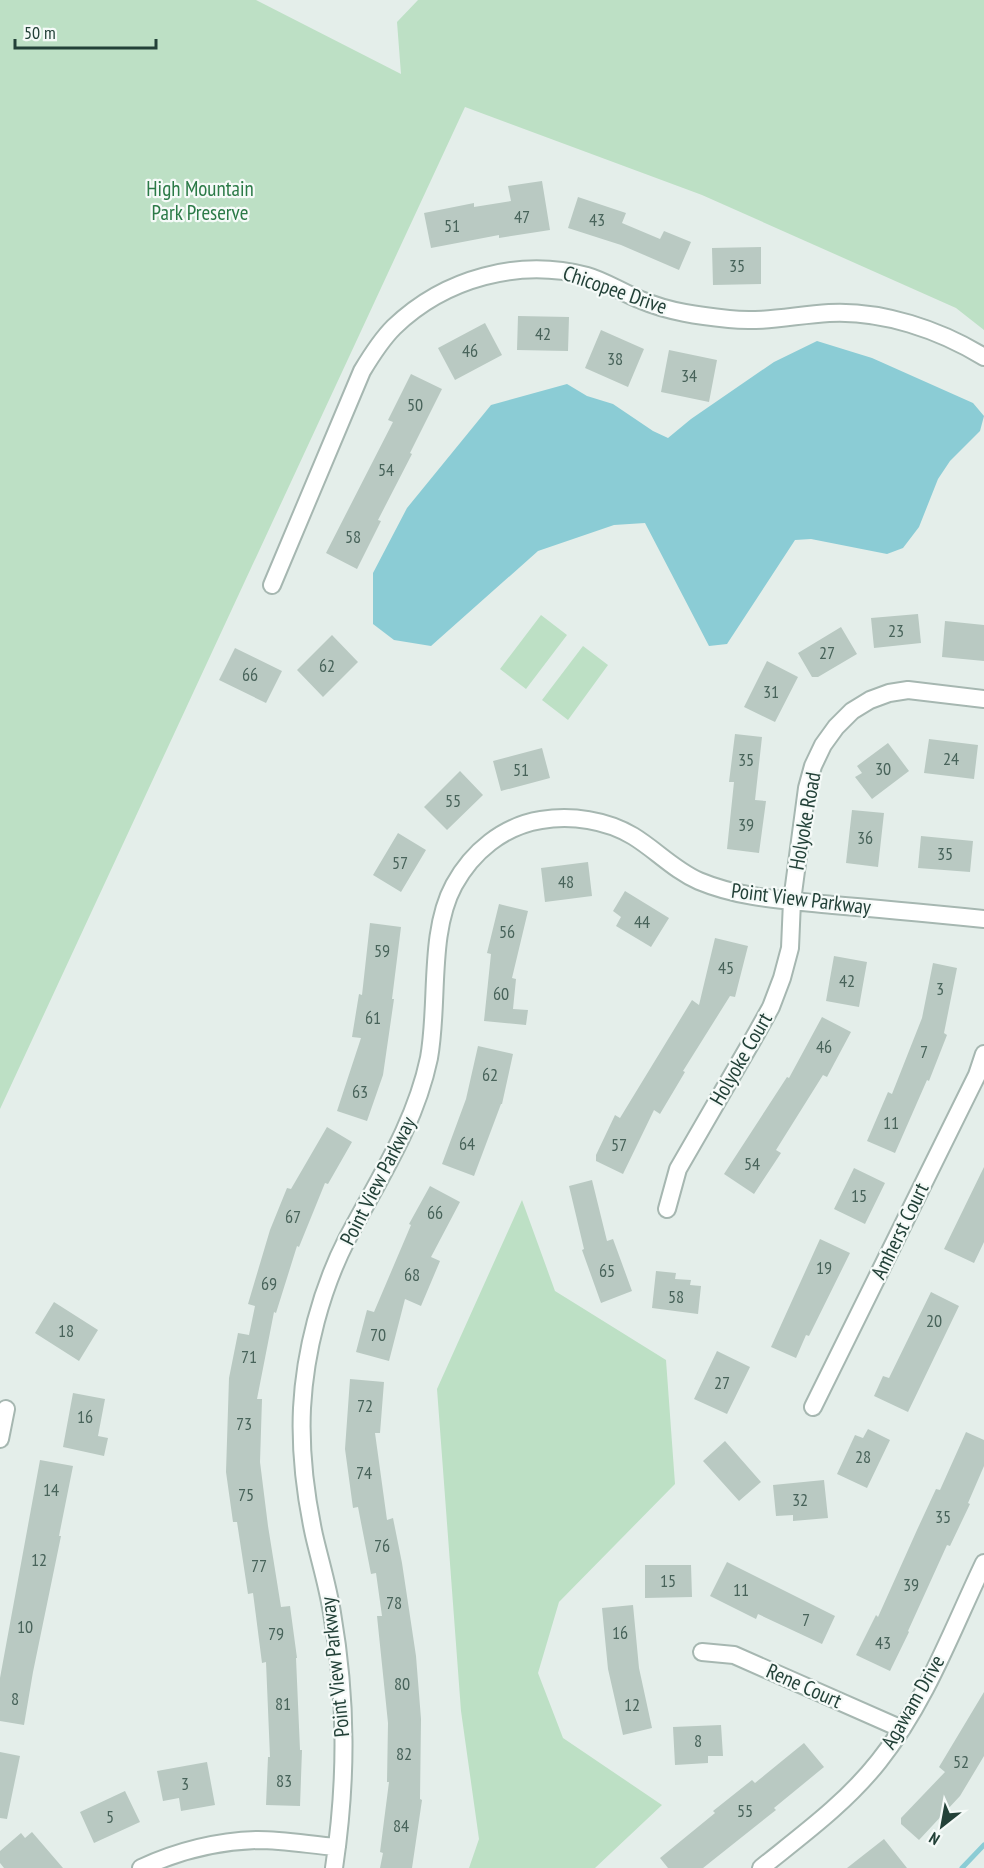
<svg xmlns="http://www.w3.org/2000/svg" width="984" height="1868" font-family="'PT Sans Narrow',sans-serif">
	<style>
		.green { fill: #bde0c5 }
		.water { fill: #8bccd5 }
		.lines { fill: none; stroke-linecap: round; stroke-linejoin: round }
		.stream { stroke: #8bccd5; stroke-width: 5 }
		.building { fill: #b9c9c2 }
		.street-casing { stroke: #a6b7b1; stroke-width: 20 }
		.street { stroke: #fff; stroke-width: 16 }
		.labels { text-anchor: middle; stroke-width: 4.5; stroke-linejoin: round; paint-order: stroke }
		.number-label { font-size: 18px; fill: #48635a }
		.park-label { font-size: 21px; fill: #2b7a47; stroke: #f5faf8 }
		.street-label { font-size: 21px; fill: #234138; stroke: #f5faf8 }
	</style>
	<rect width="100%" height="100%" fill="#e4eeea"/>
	<path class="green" d="M0 0H256L401 74 397 22 418 0H984V330L956 308 702 195 465 107 0 1109Z
		M541 615 567 635 526 689 500 669Z
		M583 646 608 665 568 720 542 700Z
		M522 1200 555 1291 666 1360 675 1484 559 1602 538 1673 563 1738 662 1805 595 1868H469L479 1839 461 1711 437 1389Z"/>
	<path class="water" d="M817 341 872 358 973 403 984 416 980 431 950 461 938 479 919 527 903 548 887 554 811 539 795 540 727 644 709 646 645 523 614 525 538 551 431 646 394 640 373 624V573L407 508 491 405 567 384 587 396 613 404 653 431 668 438 691 419 774 362Z"/>
	<g class="lines">
		<path class="stream" d="M962 1868 984 1845"/>
	</g>
	<path class="building" d="M542 181 550 230 499 238V235L431 248 424 213 474 203V207L511 201 508 186Z
		M578 197 626 213 622 223 660 239 664 231 691 242 679 270 621 245 568 228Z
		M761 247V284L713 285 712 248Z
		M518 316 569 317 568 351 517 350Z
		M485 323 502 355 455 380 438 348Z
		M601 330 644 349 628 387 585 368Z
		M669 350 717 360 709 402 661 392Z
		M411 374 442 389 410 453 412 454 378 520 381 521 357 569 326 553 393 422 388 420Z
		M918 614 921 643 874 648 871 618Z
		M945 621 984 625V661L942 657Z
		M841 627 857 654 818 677H812L798 653Z
		M332 635 358 662 323 697 297 670Z
		M235 648 282 671 266 703 219 680Z
		M767 661 798 677 775 722 744 707Z
		M735 734 762 737 755 800 766 801 759 853 727 849 734 782H729Z
		M929 739 978 745 974 779 924 773Z
		M888 743 909 771 872 799 855 777 862 773 857 766Z
		M542 748 550 778 501 791 493 761Z
		M460 771 483 795 447 830 424 807Z
		M852 810 884 813 878 867 846 863Z
		M398 833 426 850 401 892 373 875Z
		M921 836 973 841 970 872 918 868Z
		M588 862 592 896 545 902 541 868Z
		M625 891 669 918 651 947 616 926 621 917 613 911Z
		M499 904 528 911 512 978 516 979 513 1009 528 1010 526 1025 484 1021 491 954 487 953Z
		M370 923 401 927 392 999H394L383 1075 367 1121 337 1111 361 1038 352 1037 359 994 362 995Z
		M715 938 748 946 735 997 730 996 683 1071 685 1072 660 1114 654 1110 623 1174 596 1161V1155L615 1115 620 1118 692 1000 699 1005Z
		M834 956 867 962 859 1007 826 1001Z
		M933 963 957 968 944 1033 947 1035 929 1081 927 1080 895 1153 867 1141 888 1092 892 1094 922 1018Z
		M822 1017 851 1032 827 1077 823 1075 776 1150 781 1153 754 1194 724 1174 787 1077 789 1078Z
		M478 1046 513 1054 502 1104H501L474 1176 442 1164 466 1099Z
		M327 1127 352 1142 328 1184 325 1183 299 1247 297 1246 276 1313 274 1312 257 1399H262L260 1462 268 1526 281 1607 290 1606 297 1658H296L300 1750H302L300 1806 266 1805 268 1757H270L266 1662 262 1663 253 1593 248 1594 237 1522H233L226 1472 229 1378 238 1333 249 1335 255 1306 248 1304 270 1230 287 1188 291 1189Z
		M984 1167V1242L974 1263 944 1249Z
		M854 1168 885 1183 865 1224 834 1209Z
		M592 1180 607 1241 613 1239 632 1291 601 1303 582 1250 584 1249 569 1186Z
		M430 1186 460 1202 431 1257 440 1261 421 1306 405 1299 389 1361 356 1352 367 1310 374 1312 411 1225 409 1224Z
		M820 1239 850 1253 809 1336 806 1335 796 1358 771 1347Z
		M656 1271 676 1273 675 1279 691 1280 690 1285 701 1286 698 1314 652 1308Z
		M931 1292 959 1306 908 1412 874 1396 883 1376 889 1378Z
		M54 1302 98 1330 79 1361 35 1333Z
		M717 1351 750 1367 727 1414 694 1399Z
		M350 1379 384 1382 380 1433H375L387 1520 393 1518 402 1563 416 1656 421 1719 420 1799 422 1800 412 1868H380L383 1853 380 1852 389 1782H387L388 1723 377 1616H382L376 1573 371 1574 358 1507 353 1508 345 1449Z
		M73 1393 105 1399 98 1436 108 1438 104 1456 63 1447Z
		M868 1429 890 1440 867 1488 837 1474 855 1435 863 1438Z
		M966 1432 984 1440V1466L968 1503 970 1504 950 1546 947 1545 908 1631 909 1632 890 1671 856 1655 876 1615 878 1617 917 1530 936 1489 940 1490Z
		M725 1441 761 1482 739 1501 703 1461Z
		M40 1460 73 1466 59 1536H61L33 1672 24 1725 0 1721V1678Z
		M824 1480 828 1518 793 1521V1515L776 1516 773 1485Z
		M727 1562 835 1616 822 1644 758 1614 756 1619 710 1596Z
		M645 1565H691L692 1597 645 1598Z
		M633 1605 639 1668 652 1728 623 1735 608 1669 602 1608Z
		M984 1692V1756L960 1796 919 1840 901 1824V1818L945 1772 939 1767Z
		M721 1725 723 1756H708V1763L675 1765 673 1727Z
		M804 1743 824 1767 774 1808 776 1810 703 1868H668L660 1858 715 1813 713 1811 752 1780 755 1783Z
		M0 1752 20 1756 7 1819 0 1818Z
		M207 1762 215 1805 181 1811 179 1798 163 1801 157 1771Z
		M125 1791 140 1822 94 1843 80 1812Z
		M32 1832 63 1868H4L0 1863V1851L21 1833 25 1838Z
		M884 1839 907 1868H847Z"/>
	<g class="lines">
		<defs>
			<path id="street" d="M272 585 362 371C371 356 381 340 394 327 445 278 519 258 587 276 605 281 623 293 641 300 669 312 700 316 729 319 763 323 795 315 829 313 882 310 940 330 984 357
				M667 1209 678 1169 756 1034 771 1007 782 978 790 948 792 901 807 788 813 766 823 745 836 727 852 711 870 700 889 693 908 690 984 699
				M813 1407 977 1075 984 1054
				M0 1439 6 1409
				M702 1652 734 1655 902 1729
				M141 1868C178 1851 218 1841 258 1840 284 1840 311 1845 337 1847
				M334 1868C347 1781 347 1700 332 1613 328 1587 320 1561 314 1535 305 1493 300 1451 302 1408 305 1351 321 1290 347 1239 378 1180 415 1125 429 1058 439 1003 428 933 454 885 472 852 503 826 541 820 572 815 606 820 633 836 656 850 674 870 699 881 742 899 787 900 833 905 883 909 934 914 984 919
				M761 1868C802 1835 846 1803 879 1761 926 1702 952 1630 984 1563"/>
		</defs>
		<use href="#street" class="street-casing"/>
		<use href="#street" class="street"/>
	</g>
	<g class="labels">
		<g class="number-label">
			<text x="522" y="223">47</text>
			<text x="597" y="226">43</text>
			<text x="452" y="232">51</text>
			<text x="737" y="272">35</text>
			<text x="543" y="340">42</text>
			<text x="470" y="357">46</text>
			<text x="615" y="365">38</text>
			<text x="689" y="382">34</text>
			<text x="415" y="411">50</text>
			<text x="386" y="476">54</text>
			<text x="353" y="543">58</text>
			<text x="896" y="637">23</text>
			<text x="827" y="659">27</text>
			<text x="327" y="672">62</text>
			<text x="250" y="681">66</text>
			<text x="771" y="698">31</text>
			<text x="951" y="765">24</text>
			<text x="746" y="766">35</text>
			<text x="883" y="775">30</text>
			<text x="521" y="776">51</text>
			<text x="453" y="807">55</text>
			<text x="746" y="831">39</text>
			<text x="865" y="844">36</text>
			<text x="945" y="860">35</text>
			<text x="400" y="869">57</text>
			<text x="566" y="888">48</text>
			<text x="642" y="928">44</text>
			<text x="507" y="938">56</text>
			<text x="382" y="957">59</text>
			<text x="726" y="974">45</text>
			<text x="847" y="987">42</text>
			<text x="940" y="995">3</text>
			<text x="501" y="1000">60</text>
			<text x="373" y="1024">61</text>
			<text x="824" y="1053">46</text>
			<text x="924" y="1058">7</text>
			<text x="490" y="1081">62</text>
			<text x="360" y="1098">63</text>
			<text x="891" y="1129">11</text>
			<text x="467" y="1150">64</text>
			<text x="619" y="1151">57</text>
			<text x="752" y="1170">54</text>
			<text x="859" y="1202">15</text>
			<text x="435" y="1219">66</text>
			<text x="293" y="1223">67</text>
			<text x="824" y="1274">19</text>
			<text x="607" y="1277">65</text>
			<text x="412" y="1281">68</text>
			<text x="269" y="1290">69</text>
			<text x="676" y="1303">58</text>
			<text x="934" y="1327">20</text>
			<text x="66" y="1337">18</text>
			<text x="378" y="1341">70</text>
			<text x="249" y="1363">71</text>
			<text x="722" y="1389">27</text>
			<text x="365" y="1412">72</text>
			<text x="85" y="1423">16</text>
			<text x="244" y="1430">73</text>
			<text x="863" y="1463">28</text>
			<text x="364" y="1479">74</text>
			<text x="51" y="1496">14</text>
			<text x="246" y="1501">75</text>
			<text x="800" y="1506">32</text>
			<text x="943" y="1523">35</text>
			<text x="382" y="1552">76</text>
			<text x="39" y="1566">12</text>
			<text x="259" y="1572">77</text>
			<text x="668" y="1587">15</text>
			<text x="911" y="1591">39</text>
			<text x="741" y="1596">11</text>
			<text x="394" y="1609">78</text>
			<text x="806" y="1626">7</text>
			<text x="25" y="1633">10</text>
			<text x="620" y="1639">16</text>
			<text x="276" y="1640">79</text>
			<text x="883" y="1649">43</text>
			<text x="402" y="1690">80</text>
			<text x="15" y="1705">8</text>
			<text x="283" y="1710">81</text>
			<text x="632" y="1711">12</text>
			<text x="698" y="1747">8</text>
			<text x="404" y="1760">82</text>
			<text x="961" y="1768">52</text>
			<text x="284" y="1787">83</text>
			<text x="185" y="1790">3</text>
			<text x="745" y="1817">55</text>
			<text x="110" y="1823">5</text>
			<text x="401" y="1832">84</text>
		</g>
		<g class="park-label">
			<text x="200" y="196">High Mountain<tspan x="200" dy="24">Park Preserve</tspan></text>
		</g>
		<g class="street-label">
			<text transform="translate(615 290) rotate(19)" y="7">Chicopee Drive</text>
			<text transform="translate(805 821) rotate(-80)" y="7">Holyoke Road</text>
			<text transform="translate(801 899) rotate(7)" y="7">Point View Parkway</text>
			<text transform="translate(741 1059) rotate(-60)" y="7">Holyoke Court</text>
			<text transform="translate(378 1181) rotate(-63)" y="7">Point View Parkway</text>
			<text transform="translate(900 1231) rotate(-64)" y="7">Amherst Court</text>
			<text transform="translate(335 1667) rotate(-96)" y="7">Point View Parkway</text>
			<text transform="translate(804 1686) rotate(24)" y="7">Rene Court</text>
			<text transform="translate(913 1702) rotate(-60)" y="7">Agawam Drive</text>
		</g>
	</g>
	<g transform="translate(942 1826) rotate(211)" stroke="#f5faf8" stroke-width="4.5" paint-order="stroke">
	<path d="M0-4.5L10 22L0 15L-10 22Z" fill="#234138"/>
	<text y="-9" font-size="16" font-weight="bold" text-anchor="middle" fill="#234138">N</text>
	</g>
	<path d="M15 39v9h141v-9" fill="none" stroke="#234138" stroke-width="3"/>
	<text x="24" y="39" font-size="18" fill="#234138" stroke="#f5faf8" stroke-width="4.5" paint-order="stroke">50 m</text>
</svg>
